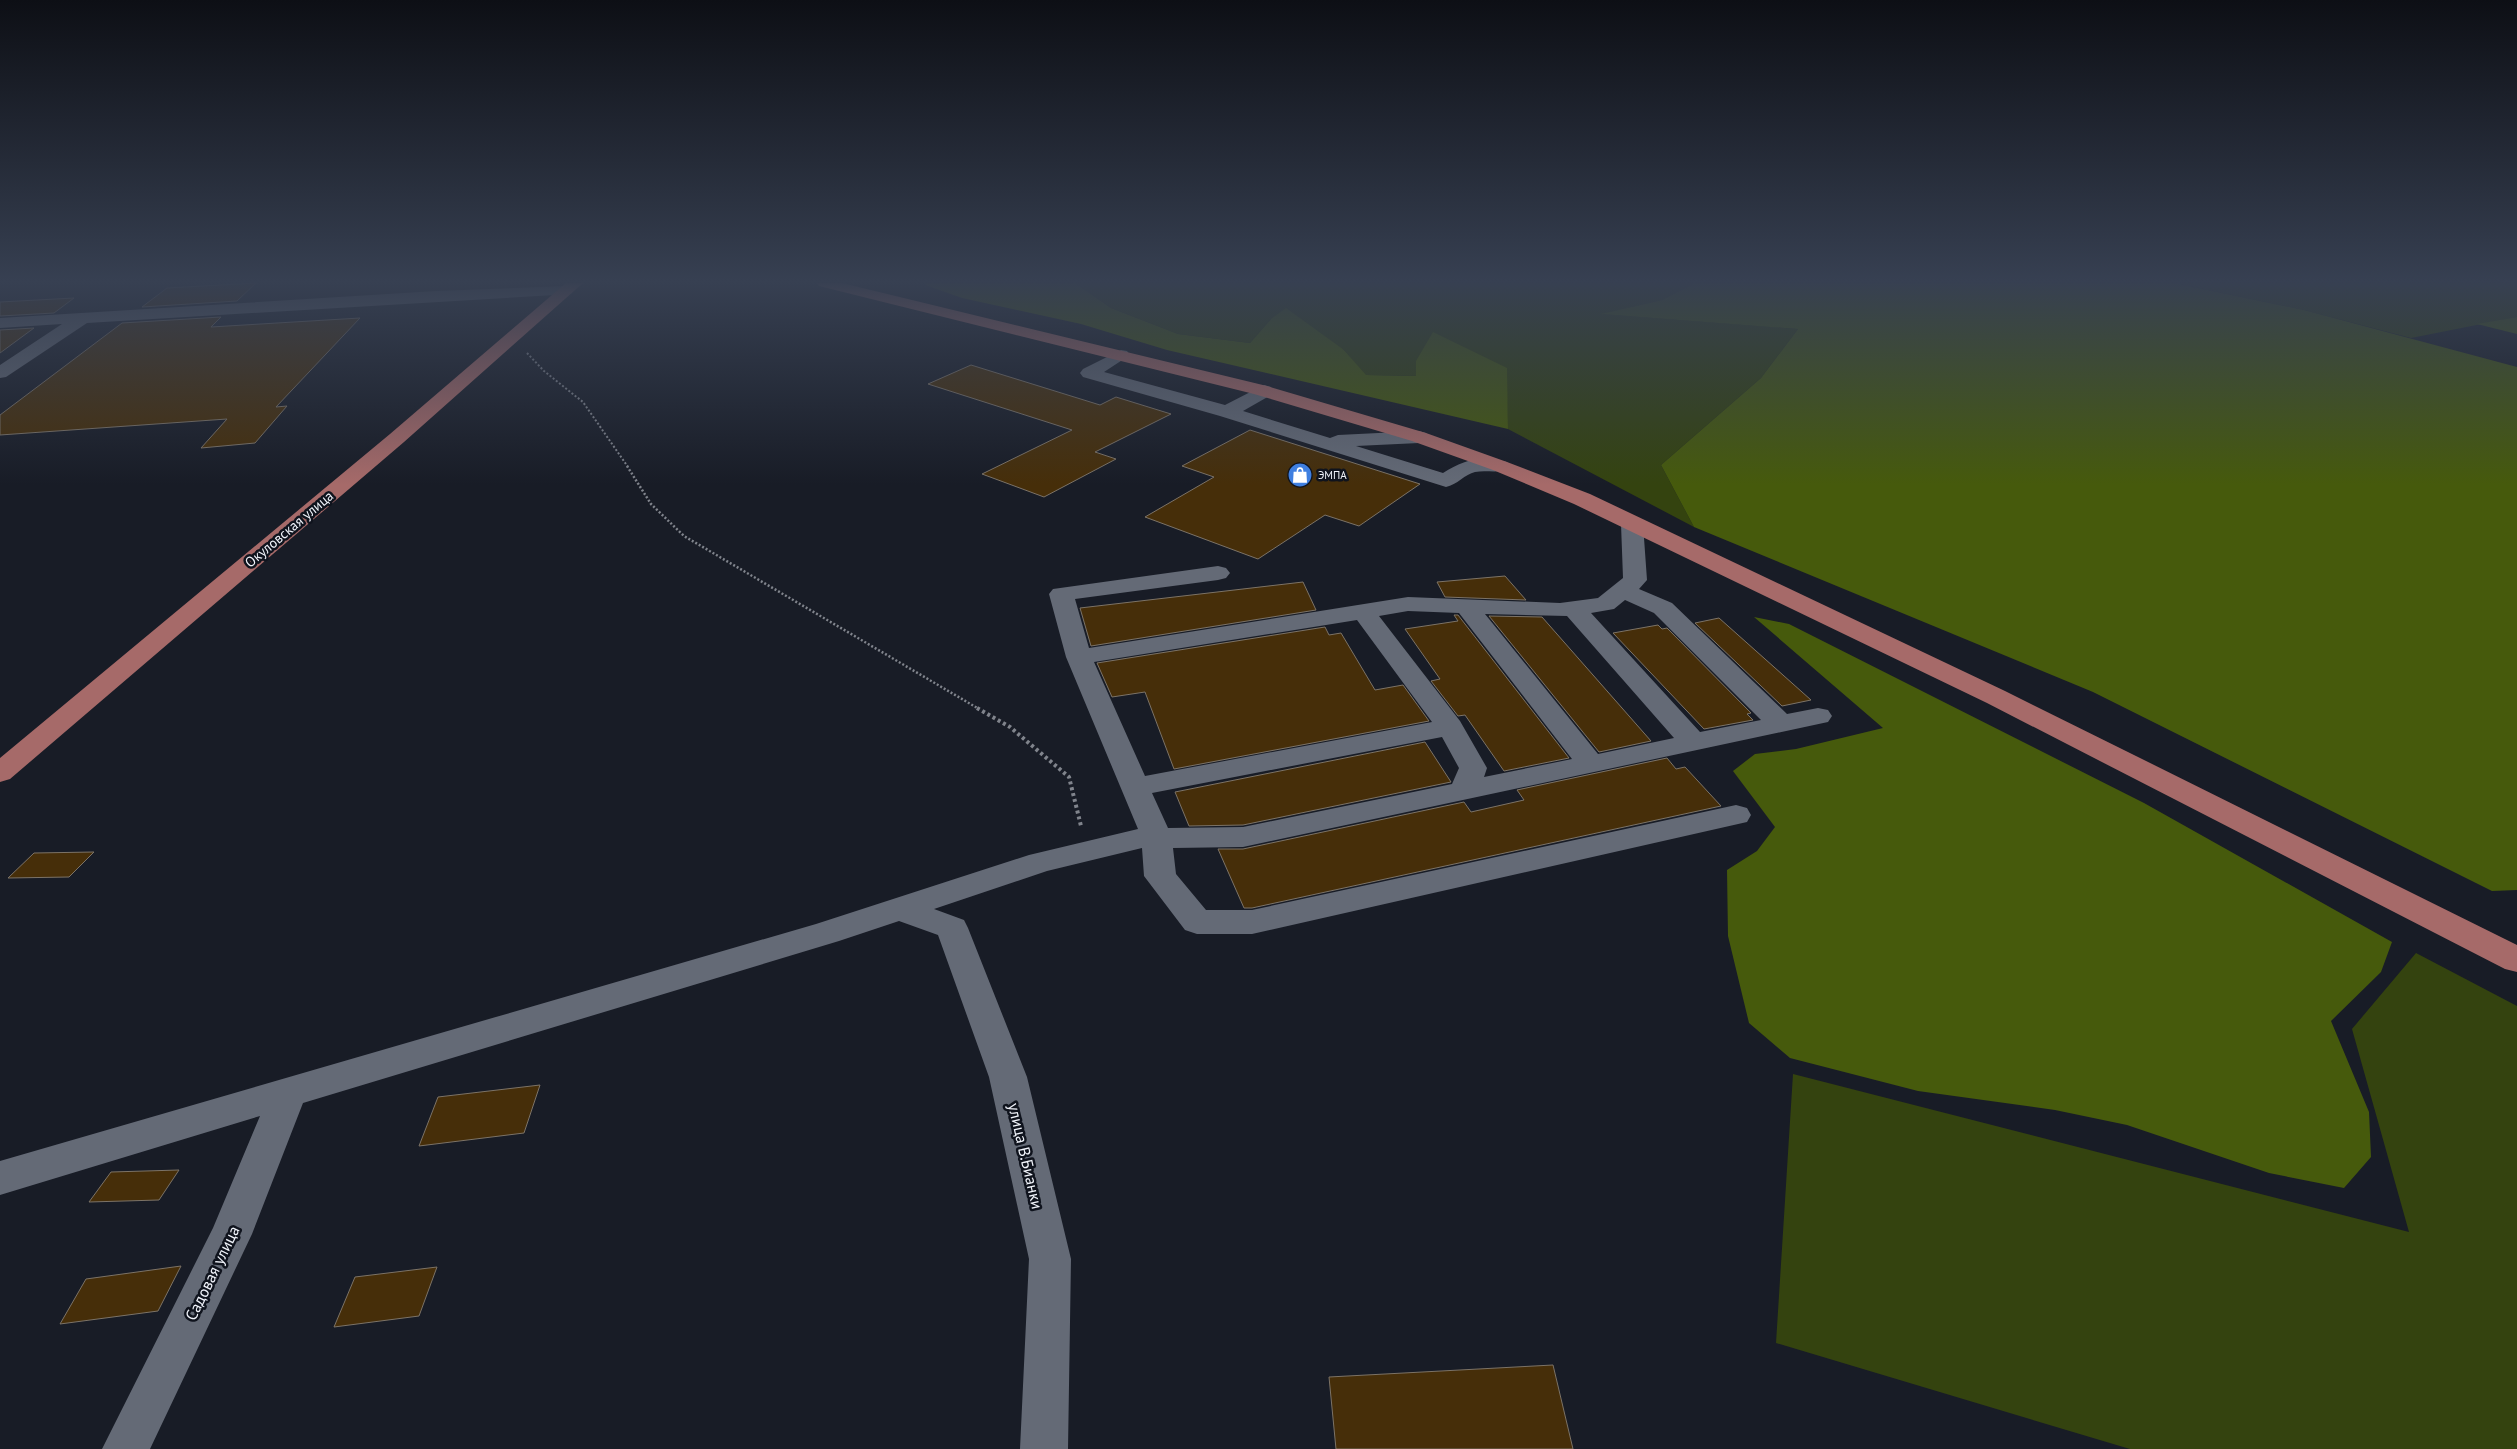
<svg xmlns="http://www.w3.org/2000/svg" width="2517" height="1449" font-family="'PT Sans',sans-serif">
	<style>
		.green { fill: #34430f }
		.forest { fill: #465a0c }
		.building { fill: #462e09; stroke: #7c7367 }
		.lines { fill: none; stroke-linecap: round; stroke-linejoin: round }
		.path-far2 { stroke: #80848c; stroke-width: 2; stroke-dasharray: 2 2; stroke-linecap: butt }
		.path-far1 { stroke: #80848c; stroke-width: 2.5; stroke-dasharray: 2 2; stroke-linecap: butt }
		.path { stroke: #80848c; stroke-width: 4; stroke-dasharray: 3 3; stroke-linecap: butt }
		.minor { fill: #646a76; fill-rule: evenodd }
		.major { fill: #a66a69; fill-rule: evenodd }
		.labels { text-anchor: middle; stroke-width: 5; stroke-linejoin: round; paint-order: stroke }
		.far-poi-label { font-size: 11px; fill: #f1f4fb; stroke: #0f131d; text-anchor: start }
		.street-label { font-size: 14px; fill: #f1f4fb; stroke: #0f131d }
		.near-street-label { font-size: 16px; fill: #f1f4fb; stroke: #0f131d }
	</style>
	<rect width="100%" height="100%" fill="#181c26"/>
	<path class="green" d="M1075 283H1695L1662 300 1603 314 1798 329 1761 378 1661 465 1694 527 1508 429 1506 368 1416 376 1365 375 1344 350 1271 319 1250 343 1178 334 1111 308Z
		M2184 283H2517V317L2411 338 2304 310 2180 284Z
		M2416 953 2517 1006V1449H2130L1776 1343 1793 1074 2409 1232 2352 1029Z"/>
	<path class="forest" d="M925 283H1075L1111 308 1178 334 1250 343 1271 319 1286 308 1344 350 1366 375 1416 376V361L1433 332 1507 368 1508 429 1167 350 1081 324 962 298 928 286Z
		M1695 283H2174L2304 310 2517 367V890L2492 891 2093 692 1694 527 1661 465 1761 378 1798 329 1601 314 1662 300Z
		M2517 317V334L2477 324Z
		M1754 617 1789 624 2144 803 2392 942 2381 972 2331 1021 2369 1112 2371 1157 2344 1188 2269 1173 2127 1125 2055 1110 1918 1091 1790 1058 1749 1023 1728 936 1727 870 1757 851 1775 827 1733 771 1755 754 1796 749 1883 728Z"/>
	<path class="building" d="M256 283 237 301 142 307 167 288Z
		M74 298 54 313 0 316V302Z
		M221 317 211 327 360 318 276 407 287 406 255 443 201 448 227 419 0 435V415L122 323Z
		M34 328 0 353V330Z
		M971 365 1100 405 1116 397 1171 414 1095 452 1116 459 1044 497 982 474 1072 430 928 384Z
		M1250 430 1420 484 1359 526 1325 515 1258 559 1145 517 1214 477 1182 466Z
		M1505 576 1526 600 1445 597 1437 582Z
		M1303 582 1316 610 1091 646 1080 608Z
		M1454 615H1458L1569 758 1504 771 1465 715 1458 716 1431 681 1440 679 1405 629 1458 621Z
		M1489 616 1542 617 1651 741 1599 752Z
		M1719 618 1811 700 1782 706 1695 623Z
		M1658 625 1662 629 1667 628 1751 713 1747 714 1753 720 1704 729 1613 633Z
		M1325 627 1329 635 1341 633 1375 690 1403 685 1429 721 1174 769 1145 692 1112 697 1097 663Z
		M1425 742 1451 782 1243 825 1189 826 1175 792Z
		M1667 758 1676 769 1685 767 1721 806 1252 908H1244L1218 849H1243L1464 802 1471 812 1524 800 1517 790Z
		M94 852 69 877 8 878 34 853Z
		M540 1085 524 1133 419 1146 438 1097Z
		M179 1170 159 1200 89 1202 111 1172Z
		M181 1266 158 1311 60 1324 86 1279Z
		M437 1267 419 1316 334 1327 355 1277Z
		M1553 1365 1573 1449H1336L1329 1377Z"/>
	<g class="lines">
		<path class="path-far2" d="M527 353 544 371 583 402 628 467"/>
		<path class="path-far1" d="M627 466 651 504 684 536 979 709"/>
		<path class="path" d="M977 708 1010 727 1069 777 1081 826"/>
		<path class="minor" d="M565 286 571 288 573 291 571 294 87 323 6 377 0 378V365L62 324 0 328V318L436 291Z
			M1121 350 1127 351 1130 355 1104 372 1225 405 1264 385 1271 387 1273 391 1271 395 1243 411 1330 438 1338 435 1419 431 1426 433 1429 437 1426 441 1419 443 1356 446 1443 473C1464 459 1482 455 1507 462L1510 466 1507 470C1496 473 1485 470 1475 472 1465 474 1457 485 1446 487L1220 416 1083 377 1080 373 1083 369Z
			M1632 517 1640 519 1643 524 1647 580 1639 589 1672 603 1787 714 1818 708 1828 710 1832 716 1828 722 1243 847 1173 848 1176 874 1206 910H1252L1736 805 1747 808 1751 815 1747 822 1252 934H1197L1185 930 1144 876 1142 848 1047 871 934 909 964 920 968 928 1027 1077 1071 1259 1068 1449H1020L1029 1259 989 1077 938 935 899 921 839 941 303 1103 252 1234 150 1449H102L213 1228 260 1116 0 1195V1161L816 924 1029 855 1138 829 1066 657 1049 594 1053 589 1218 566 1226 568 1230 573 1226 578 1218 580 1075 599 1089 648 1408 597 1560 603 1598 598 1623 578 1621 524 1624 519ZM1625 600 1654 613 1761 720 1700 732 1591 613 1614 609ZM1408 611 1459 613 1572 759 1484 777 1487 768 1460 721 1379 616ZM1485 614 1567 616 1674 738 1598 754ZM1357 620 1432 722 1145 776 1094 662ZM1442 737 1459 768 1452 784 1243 827 1168 828 1152 793Z"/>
		<path class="major" d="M566 283H583L404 442 10 779 0 782V758L390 434Z
			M817 283H842L1267 386 1426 433 1507 462 1590 494 2005 691 2517 945V972L2505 969 1987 703 1574 504 1493 470 1412 441 1254 394 819 286Z"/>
	</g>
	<linearGradient id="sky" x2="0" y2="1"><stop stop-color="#0d0f15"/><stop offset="0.58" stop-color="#374052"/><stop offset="1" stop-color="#374052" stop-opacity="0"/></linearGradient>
	<rect width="2517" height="485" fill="url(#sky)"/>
	<defs>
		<symbol id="shop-disc" viewBox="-11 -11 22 22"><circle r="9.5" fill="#3f7fe0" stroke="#0f131d"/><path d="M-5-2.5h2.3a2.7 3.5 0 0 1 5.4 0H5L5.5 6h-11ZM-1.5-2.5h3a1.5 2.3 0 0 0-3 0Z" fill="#fff"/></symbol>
	</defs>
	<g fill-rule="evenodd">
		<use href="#shop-disc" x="1286" y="461" width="28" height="28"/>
	</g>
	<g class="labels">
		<g class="far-poi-label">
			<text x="1318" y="479">ЭМПА</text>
		</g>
		<g class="street-label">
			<text transform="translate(289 529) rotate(-40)" y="5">Окуловская улица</text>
		</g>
		<g class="near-street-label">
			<text transform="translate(1026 1156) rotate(77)" y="6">улица В.Бианки</text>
			<text transform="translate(212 1273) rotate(-64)" y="6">Садовая улица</text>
		</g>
	</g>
</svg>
